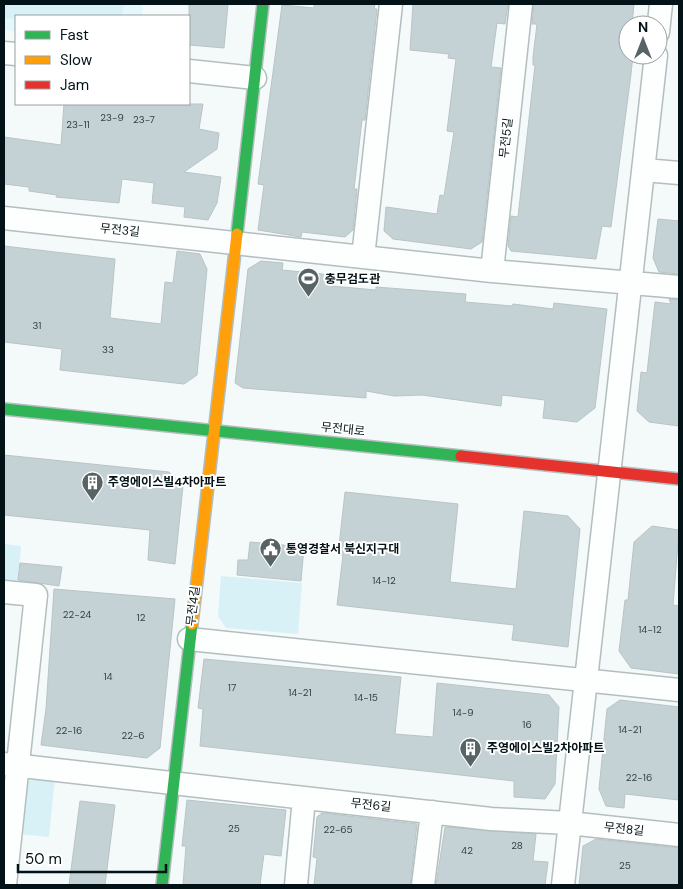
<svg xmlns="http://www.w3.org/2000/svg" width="683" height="889" font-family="'DM Sans','Noto Sans KR',sans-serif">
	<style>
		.built { fill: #e4f8fc }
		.green { fill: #d7f1f6 }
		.building { fill: #c5d2d5; stroke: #b9c4c6 }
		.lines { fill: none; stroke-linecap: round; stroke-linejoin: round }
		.street-casing { stroke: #b3bebf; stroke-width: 25 }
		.fast-casing { stroke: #b3bebf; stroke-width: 14 }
		.slow-casing { stroke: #b3bebf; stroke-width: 14 }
		.jam-casing { stroke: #b3bebf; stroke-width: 14 }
		.street { stroke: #fdfefe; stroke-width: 22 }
		.fast { stroke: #30b455; stroke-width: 11 }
		.slow { stroke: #ff9f0a; stroke-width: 11 }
		.jam { stroke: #e5322d; stroke-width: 11 }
		.labels { text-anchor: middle; stroke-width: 4; stroke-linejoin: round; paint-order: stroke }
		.number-label { font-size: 10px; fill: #334246 }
		.street-label { font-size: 12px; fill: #021216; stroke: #fff }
		.poi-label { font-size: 12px; font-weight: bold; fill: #021216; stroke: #fff; text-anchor: start }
	</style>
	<rect width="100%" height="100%" fill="#f4f9f9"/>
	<path class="built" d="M4 4H143L142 16H16V32L4 30Z"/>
	<path class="green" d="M4 4H124L122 16H16V19L4 18Z
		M4 544 21 546 18 581 4 580Z
		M221 576 302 583 298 634 226 628 218 616Z
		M36 775 55 777 49 837 19 834 24 786Z"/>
	<path class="building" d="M189 4H228L224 48 189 45Z
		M314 4H375L374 9H377L365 120H362L354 189H357L353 230 345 237 302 232 301 237 258 230 264 185 258 184 282 5 314 8Z
		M413 4H508L505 24 497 23 491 67 501 68 482 242 471 249 393 239 384 231 386 207 437 214 440 195 444 196 454 132 447 131 456 59 448 58 449 54 410 50Z
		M534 4H634L632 25H628V55H633L631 74 611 227 602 226 596 259 511 251 508 246 511 216 518 217 535 65H533V57L537 24H532Z
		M64 104H203L199 129 219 133 217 149 184 172 221 177 217 203 208 220 184 217 185 207 152 203 154 183 122 179 119 203 56 197 57 195 29 191V187L4 184V137L61 145Z
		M658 219 679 221V274L659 272 653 258Z
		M4 246 115 259 110 318 161 324 165 282 173 283 177 251 200 254 207 269 197 375 184 384 60 370 62 349 4 342Z
		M261 261 283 263 282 270 332 275 331 286 376 290V287L466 294 465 302 512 306 513 304 553 309 554 303 607 309 595 408 577 422 543 418 545 400 502 395 501 406 422 395 394 396 366 391V398L243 388 235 383 248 269Z
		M669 299 679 300V426L649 422 637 411 641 372 647 373 655 302 671 304Z
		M4 455 169 472 183 486 175 564 148 560 150 530 4 515Z
		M345 492 458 504 450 582 516 589 524 511 568 516 580 529 568 647 512 640 514 625 337 605 343 555H338Z
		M652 526 679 530 673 605 679 606V674L631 668 619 651 625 600H628L634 542Z
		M250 542 304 547 301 581 237 575 238 560H248Z
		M20 563 62 567 59 586 18 580Z
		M54 589 175 599 160 748 147 758 41 745 46 709Z
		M204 659 401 677 395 734 433 737 437 683 549 695 559 707 555 784 545 799 514 797V781L200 746 203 709 198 708Z
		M620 700 679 707V800L625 794 624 808 606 806 599 789 607 709Z
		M187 800 286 810 281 856 264 854 260 885H183L186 846H182Z
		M80 801 115 805 105 885H69Z
		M322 813 417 824 410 885H314L317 858 313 857 317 817Z
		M445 827 536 834 533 861 548 862 545 885H436Z
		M596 839 679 848V885H579L583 846Z"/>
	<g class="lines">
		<defs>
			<path id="street" d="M658 32 661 4
				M4 53 16 54
				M189 71 255 78
				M644 170 679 173
				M4 218 492 271 679 287
				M363 257 391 4
				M492 271 521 4
				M4 592 36 595 5 885
				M189 639 679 690
				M4 764 491 819 569 823 679 835
				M296 885 304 798
				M423 885 432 812
				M563 885 656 55"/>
			<path id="fast" d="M237 234 263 4
				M4 409 461 456
				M162 885 192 624"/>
			<path id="slow" d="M192 624 237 234"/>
			<path id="jam" d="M461 456 679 479"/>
		</defs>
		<use href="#street" class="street-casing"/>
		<use href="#fast" class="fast-casing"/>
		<use href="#slow" class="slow-casing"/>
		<use href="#jam" class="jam-casing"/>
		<use href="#street" class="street"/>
		<use href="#fast" class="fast"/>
		<use href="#slow" class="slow"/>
		<use href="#jam" class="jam"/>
	</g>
	<defs>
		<symbol id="stadium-pin" viewBox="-11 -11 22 30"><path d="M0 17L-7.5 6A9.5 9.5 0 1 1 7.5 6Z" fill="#576365" stroke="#fff"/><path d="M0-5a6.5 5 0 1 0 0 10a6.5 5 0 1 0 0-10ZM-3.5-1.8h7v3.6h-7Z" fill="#fff"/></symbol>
		<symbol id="building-pin" viewBox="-11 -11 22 30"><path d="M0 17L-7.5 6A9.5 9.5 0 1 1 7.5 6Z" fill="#576365" stroke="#fff"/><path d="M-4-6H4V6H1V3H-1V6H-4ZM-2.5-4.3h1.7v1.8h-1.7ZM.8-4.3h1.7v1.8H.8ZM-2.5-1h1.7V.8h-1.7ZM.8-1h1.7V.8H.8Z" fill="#fff"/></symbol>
		<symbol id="civic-pin" viewBox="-11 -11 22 30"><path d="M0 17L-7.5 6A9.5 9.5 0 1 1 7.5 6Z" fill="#576365" stroke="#fff"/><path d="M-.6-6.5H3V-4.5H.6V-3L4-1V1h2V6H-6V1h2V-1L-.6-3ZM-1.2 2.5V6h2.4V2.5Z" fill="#fff"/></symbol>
	</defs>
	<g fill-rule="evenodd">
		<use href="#stadium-pin" x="296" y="266" width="25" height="34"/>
		<use href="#building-pin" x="80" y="470" width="25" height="34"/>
		<use href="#civic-pin" x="258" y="536" width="25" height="34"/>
		<use href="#building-pin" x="458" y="736" width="25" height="34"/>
	</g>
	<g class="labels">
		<g class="number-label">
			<text x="112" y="121">23-9</text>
			<text x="144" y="123">23-7</text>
			<text x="78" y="128">23-11</text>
			<text x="37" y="329">31</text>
			<text x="108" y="353">33</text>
			<text x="384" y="584">14-12</text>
			<text x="77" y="618">22-24</text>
			<text x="141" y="621">12</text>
			<text x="650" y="633">14-12</text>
			<text x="108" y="680">14</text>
			<text x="232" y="691">17</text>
			<text x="300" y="696">14-21</text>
			<text x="366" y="701">14-15</text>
			<text x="463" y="716">14-9</text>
			<text x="527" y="728">16</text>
			<text x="630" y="733">14-21</text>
			<text x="69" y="734">22-16</text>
			<text x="133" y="739">22-6</text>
			<text x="639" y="781">22-16</text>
			<text x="234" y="832">25</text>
			<text x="338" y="833">22-65</text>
			<text x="517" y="849">28</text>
			<text x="467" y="854">42</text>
			<text x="625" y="869">25</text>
		</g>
		<g class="street-label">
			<text transform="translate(506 138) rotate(-84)" y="4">무전5길</text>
			<text transform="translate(120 230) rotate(6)" y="4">무전3길</text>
			<text transform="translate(343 429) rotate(6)" y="4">무전대로</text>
			<text transform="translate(193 606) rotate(-83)" y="4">무전4길</text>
			<text transform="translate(371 805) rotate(6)" y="4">무전6길</text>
			<text transform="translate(624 829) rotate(6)" y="4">무전8길</text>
		</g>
		<g class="poi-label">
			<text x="325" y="283">충무검도관</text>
			<text x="108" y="486">주영에이스빌4차아파트</text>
			<text x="286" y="553">통영경찰서 북신지구대</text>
			<text x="487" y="752">주영에이스빌2차아파트</text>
		</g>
	</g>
	<rect width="683" height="889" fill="none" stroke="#021216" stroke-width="10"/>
	<rect x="15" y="15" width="175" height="90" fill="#ffffff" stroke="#9aa0a2"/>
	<rect x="25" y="31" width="25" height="8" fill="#30b455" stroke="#9aa0a2"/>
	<text x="60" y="40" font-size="15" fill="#021216">Fast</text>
	<rect x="25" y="56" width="25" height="8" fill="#ff9f0a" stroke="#9aa0a2"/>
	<text x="60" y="65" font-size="15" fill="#021216">Slow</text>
	<rect x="25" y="81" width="25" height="8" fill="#e5322d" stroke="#9aa0a2"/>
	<text x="60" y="90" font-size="15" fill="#021216">Jam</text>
	<g transform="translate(643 40)"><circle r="24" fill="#ffffff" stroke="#9aa0a2"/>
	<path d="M0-4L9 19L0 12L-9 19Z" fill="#576365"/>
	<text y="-8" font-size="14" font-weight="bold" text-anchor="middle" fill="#021216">N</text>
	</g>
	<path d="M18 864v8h148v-8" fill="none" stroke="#021216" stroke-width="2.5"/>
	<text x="25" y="864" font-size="15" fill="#021216" stroke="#ffffff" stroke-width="4" paint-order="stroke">50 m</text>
</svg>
